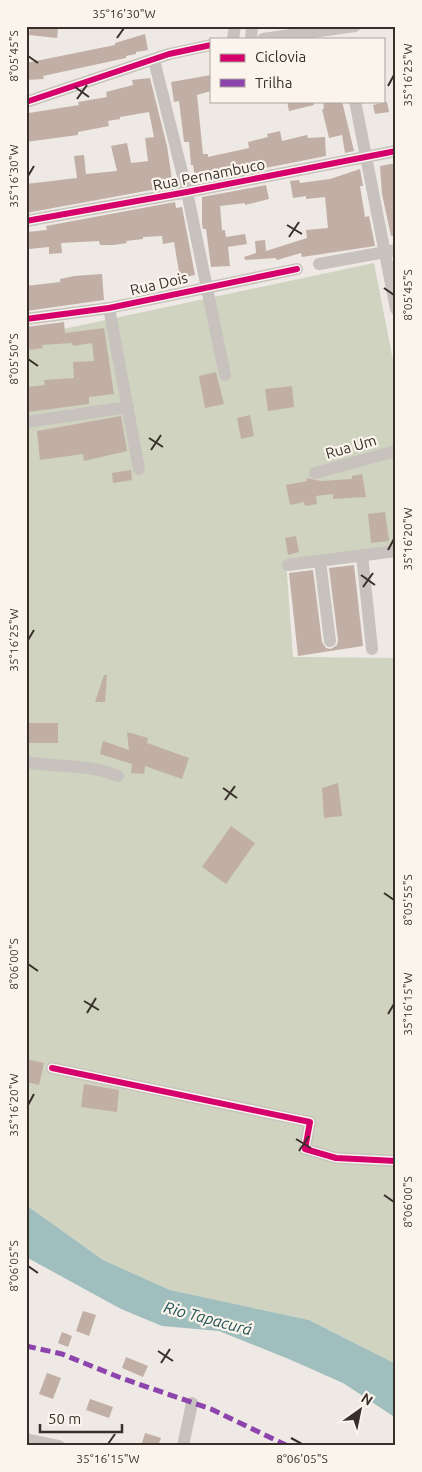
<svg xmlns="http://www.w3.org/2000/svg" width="422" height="1472" font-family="Ubuntu,sans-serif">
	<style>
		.green { fill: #cfd3bf }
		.water { fill: #a1bebe }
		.building { fill: #c1afa6 }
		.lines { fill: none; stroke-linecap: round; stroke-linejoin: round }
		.minor { stroke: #c7c2bd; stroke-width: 12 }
		.quiet { stroke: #8e44ad; stroke-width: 5; stroke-dasharray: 10 5; stroke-linecap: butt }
		.cycleway-casing { stroke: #faf4ec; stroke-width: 9 }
		.cycleway { stroke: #d6006c; stroke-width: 6 }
		.ticks { fill: none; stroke: #382f2b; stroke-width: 2 }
		.labels { text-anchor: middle; stroke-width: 4.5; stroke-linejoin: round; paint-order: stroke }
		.street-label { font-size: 15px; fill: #382f2b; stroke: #faf4ec }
		.water-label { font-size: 16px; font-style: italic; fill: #225458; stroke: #faf4ec }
		.neatline { fill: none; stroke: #382f2b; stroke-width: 2 }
		.ticks-label { font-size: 12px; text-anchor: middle; fill: #382f2b }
	</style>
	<rect width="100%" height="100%" fill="#eee9e4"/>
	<path class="green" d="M374 263 396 376V545L286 561 293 657 396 658V1364L309 1320 170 1290 103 1260 26 1205V337Z"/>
	<path class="water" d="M26 1205 103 1260 170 1290 309 1320 396 1364V1418L343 1383 291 1360 219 1331 162 1326 121 1309 37 1263 26 1257Z"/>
	<path class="building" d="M30 26 58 28 57 38 29 35Z
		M145 34 148 50 136 52V54L126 56V58L43 76 44 79 26 80V63L115 45V43Z
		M211 75V91L197 95 203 154H208V157L249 148 248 142 268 137 267 134 280 131 282 141 307 135 308 138 325 137 326 156 220 177 195 179 193 165H191L189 142H184L179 101 174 102 171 82Z
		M150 78 167 146 173 186 26 213V184L77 178 74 156 84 155 86 174 117 171 111 146 127 143 131 163 148 161 145 138 154 137 149 112 120 117V119L108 121 109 126 78 132V135L26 142V117L29 116V113L79 105 78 102 107 97 106 92 133 85 132 80Z
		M287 101H314V105L289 111Z
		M323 101H342L354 151 345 153 342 135 329 138 322 109H324Z
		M387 102 389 112 375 114 373 105Z
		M396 163V236H391L382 194 380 166Z
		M360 169 363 186H360L365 217 369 216 375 246 302 257 301 253 277 260 276 258 245 260 244 257 256 253 255 241 265 240 266 251 307 238 306 230 328 228 325 197 306 199V196L293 198 290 181 299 180 300 183 330 179Z
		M266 185 269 199 245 205V203L220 206 222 230H225L226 237 245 234 247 244 228 247 230 266 211 267 206 229H203L202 224V197Z
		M175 202 176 208 182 207 195 275 180 278 174 242 163 244 162 236 143 237V239L126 241 127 243 114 245H100L99 241 61 243 62 253 49 254V247L29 249 27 232 47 230 46 226Z
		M102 274 104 300 26 311V286L60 282V279L74 276Z
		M64 322 65 333 104 328 114 394 89 397V404L28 412 26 387 45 385 44 380 74 378 73 362 94 361 92 343 73 346 72 343 42 345 43 348 30 350 29 346H26V327Z
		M216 372 224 404 205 408 199 376Z
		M292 386 294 407 268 411 265 389Z
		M250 415 254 436 241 439 237 418Z
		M121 416 127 451 84 461 83 454 40 460 37 431Z
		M131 470 132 480 113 483 112 473Z
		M362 474 366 497 333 499V494L316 496 317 504 305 506 304 502 290 505 286 485 307 481 306 478 321 481 352 479V476Z
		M385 512 389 541 371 543 368 514Z
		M296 536 299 552 288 555 285 538Z
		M354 565 363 646 298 656 289 573 313 570 322 642 326 648 331 649 337 645 338 640 329 568Z
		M104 675H107L105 702H95Z
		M26 723H58V743H26Z
		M127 732 148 738 147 743 189 758 182 779 145 766 144 774 131 773 132 764 100 754 103 741 129 750Z
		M338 783 342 816 324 818 322 788Z
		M231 826 255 843 226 884 202 867Z
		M26 1059 44 1063 39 1085 26 1082Z
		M84 1084 119 1090 117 1112 81 1107Z
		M83 1311 96 1315 89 1336 76 1331Z
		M62 1332 72 1336 68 1347 58 1343Z
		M126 1357 148 1366 143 1377 122 1368Z
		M47 1373 61 1378 53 1399 39 1394Z
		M90 1399 113 1407 109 1418 86 1410Z
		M145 1433 161 1438 158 1446H141Z"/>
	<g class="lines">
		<path class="minor" d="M233 39 235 26
			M251 39 252 26
			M263 39 355 26
			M154 60 187 192 225 375
			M355 101 396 309
			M26 102 169 54 211 45
			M26 221 187 192 396 151
			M319 264 396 250
			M109 308 139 469
			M26 319 109 308 297 269
			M26 422 128 407
			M315 473 396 451
			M362 555 372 649
			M320 561 330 641
			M288 565 396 551
			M26 762C59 768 86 763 118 776
			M52 1068 310 1122 305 1149 336 1158 396 1161
			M26 1439 59 1446
			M183 1446 192 1403"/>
		<path class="quiet" d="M26 1346 62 1354 121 1378 211 1409 288 1446"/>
		<defs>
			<path id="cycleway" d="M26 102 169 54 211 45
				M26 221 187 192 396 151
				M26 319 109 308 297 269
				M52 1068 310 1122 305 1149 336 1158 396 1161"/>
		</defs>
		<use href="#cycleway" class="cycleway-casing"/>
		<use href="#cycleway" class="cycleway"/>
	</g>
	<path class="ticks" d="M117 38 124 28M28 56 38 63M388 86 394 75M75 87 89 97M77 99 87 85M28 176 34 166M287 225 302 234M289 237 299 222M384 288 394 295M28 359 38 366M149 438 163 447M151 450 161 435M388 550 394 539M361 575 375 585M363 587 373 573M28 640 34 630M223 788 237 798M225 800 235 786M384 893 394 900M28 964 38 971M84 1001 99 1010M87 1013 96 998M388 1014 394 1004M28 1105 34 1094M296 1139 311 1148M299 1151 309 1136M384 1195 394 1202M28 1266 38 1273M158 1351 173 1361M161 1363 170 1349M291 1438 302 1444M108 1444 115 1434"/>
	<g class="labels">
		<g class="street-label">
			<text transform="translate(209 175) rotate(-11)" y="5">Rua Pernambuco</text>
			<text transform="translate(159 284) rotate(-13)" y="5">Rua Dois</text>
			<text transform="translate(351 447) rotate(-16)" y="5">Rua Um</text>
		</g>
		<g class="water-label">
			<text transform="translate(208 1318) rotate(15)" y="6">Rio Tapacurá</text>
		</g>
	</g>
	<rect width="422" height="1472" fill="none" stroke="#faf4ec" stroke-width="55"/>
	<rect x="210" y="38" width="175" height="65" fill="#faf4ec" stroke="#aca59f"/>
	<rect x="220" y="54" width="25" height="8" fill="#d6006c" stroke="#aca59f"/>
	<text x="255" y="62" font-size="15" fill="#382f2b">Ciclovia</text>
	<rect x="220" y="79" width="25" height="8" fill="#8e44ad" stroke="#aca59f"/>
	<text x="255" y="88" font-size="15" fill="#382f2b">Trilha</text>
	<g transform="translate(360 1410) rotate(33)" stroke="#faf4ec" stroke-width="4" paint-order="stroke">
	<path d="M0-4L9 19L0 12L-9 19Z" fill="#382f2b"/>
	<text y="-8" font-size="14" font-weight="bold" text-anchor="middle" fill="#382f2b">N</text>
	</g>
	<path d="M40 1424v8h82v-8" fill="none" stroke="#382f2b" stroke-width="2.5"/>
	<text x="48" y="1424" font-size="15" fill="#382f2b" stroke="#faf4ec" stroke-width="4" paint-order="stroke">50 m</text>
	<rect x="28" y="28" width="366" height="1416" class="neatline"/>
	<g class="ticks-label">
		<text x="124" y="18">35°16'30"W</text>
		<text transform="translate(14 56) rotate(-90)" y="4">8°05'45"S</text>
		<text transform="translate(408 75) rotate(-90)" y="4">35°16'25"W</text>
		<text transform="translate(14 176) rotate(-90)" y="4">35°16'30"W</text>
		<text transform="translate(408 295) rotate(-90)" y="4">8°05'45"S</text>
		<text transform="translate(14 359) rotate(-90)" y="4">8°05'50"S</text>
		<text transform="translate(408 539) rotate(-90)" y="4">35°16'20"W</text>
		<text transform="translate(14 640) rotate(-90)" y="4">35°16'25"W</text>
		<text transform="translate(408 900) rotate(-90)" y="4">8°05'55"S</text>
		<text transform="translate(14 964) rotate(-90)" y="4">8°06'00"S</text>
		<text transform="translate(408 1004) rotate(-90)" y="4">35°16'15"W</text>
		<text transform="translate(14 1105) rotate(-90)" y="4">35°16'20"W</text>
		<text transform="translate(408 1202) rotate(-90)" y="4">8°06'00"S</text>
		<text transform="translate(14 1266) rotate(-90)" y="4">8°06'05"S</text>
		<text x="108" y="1463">35°16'15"W</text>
		<text x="302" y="1463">8°06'05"S</text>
	</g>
</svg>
